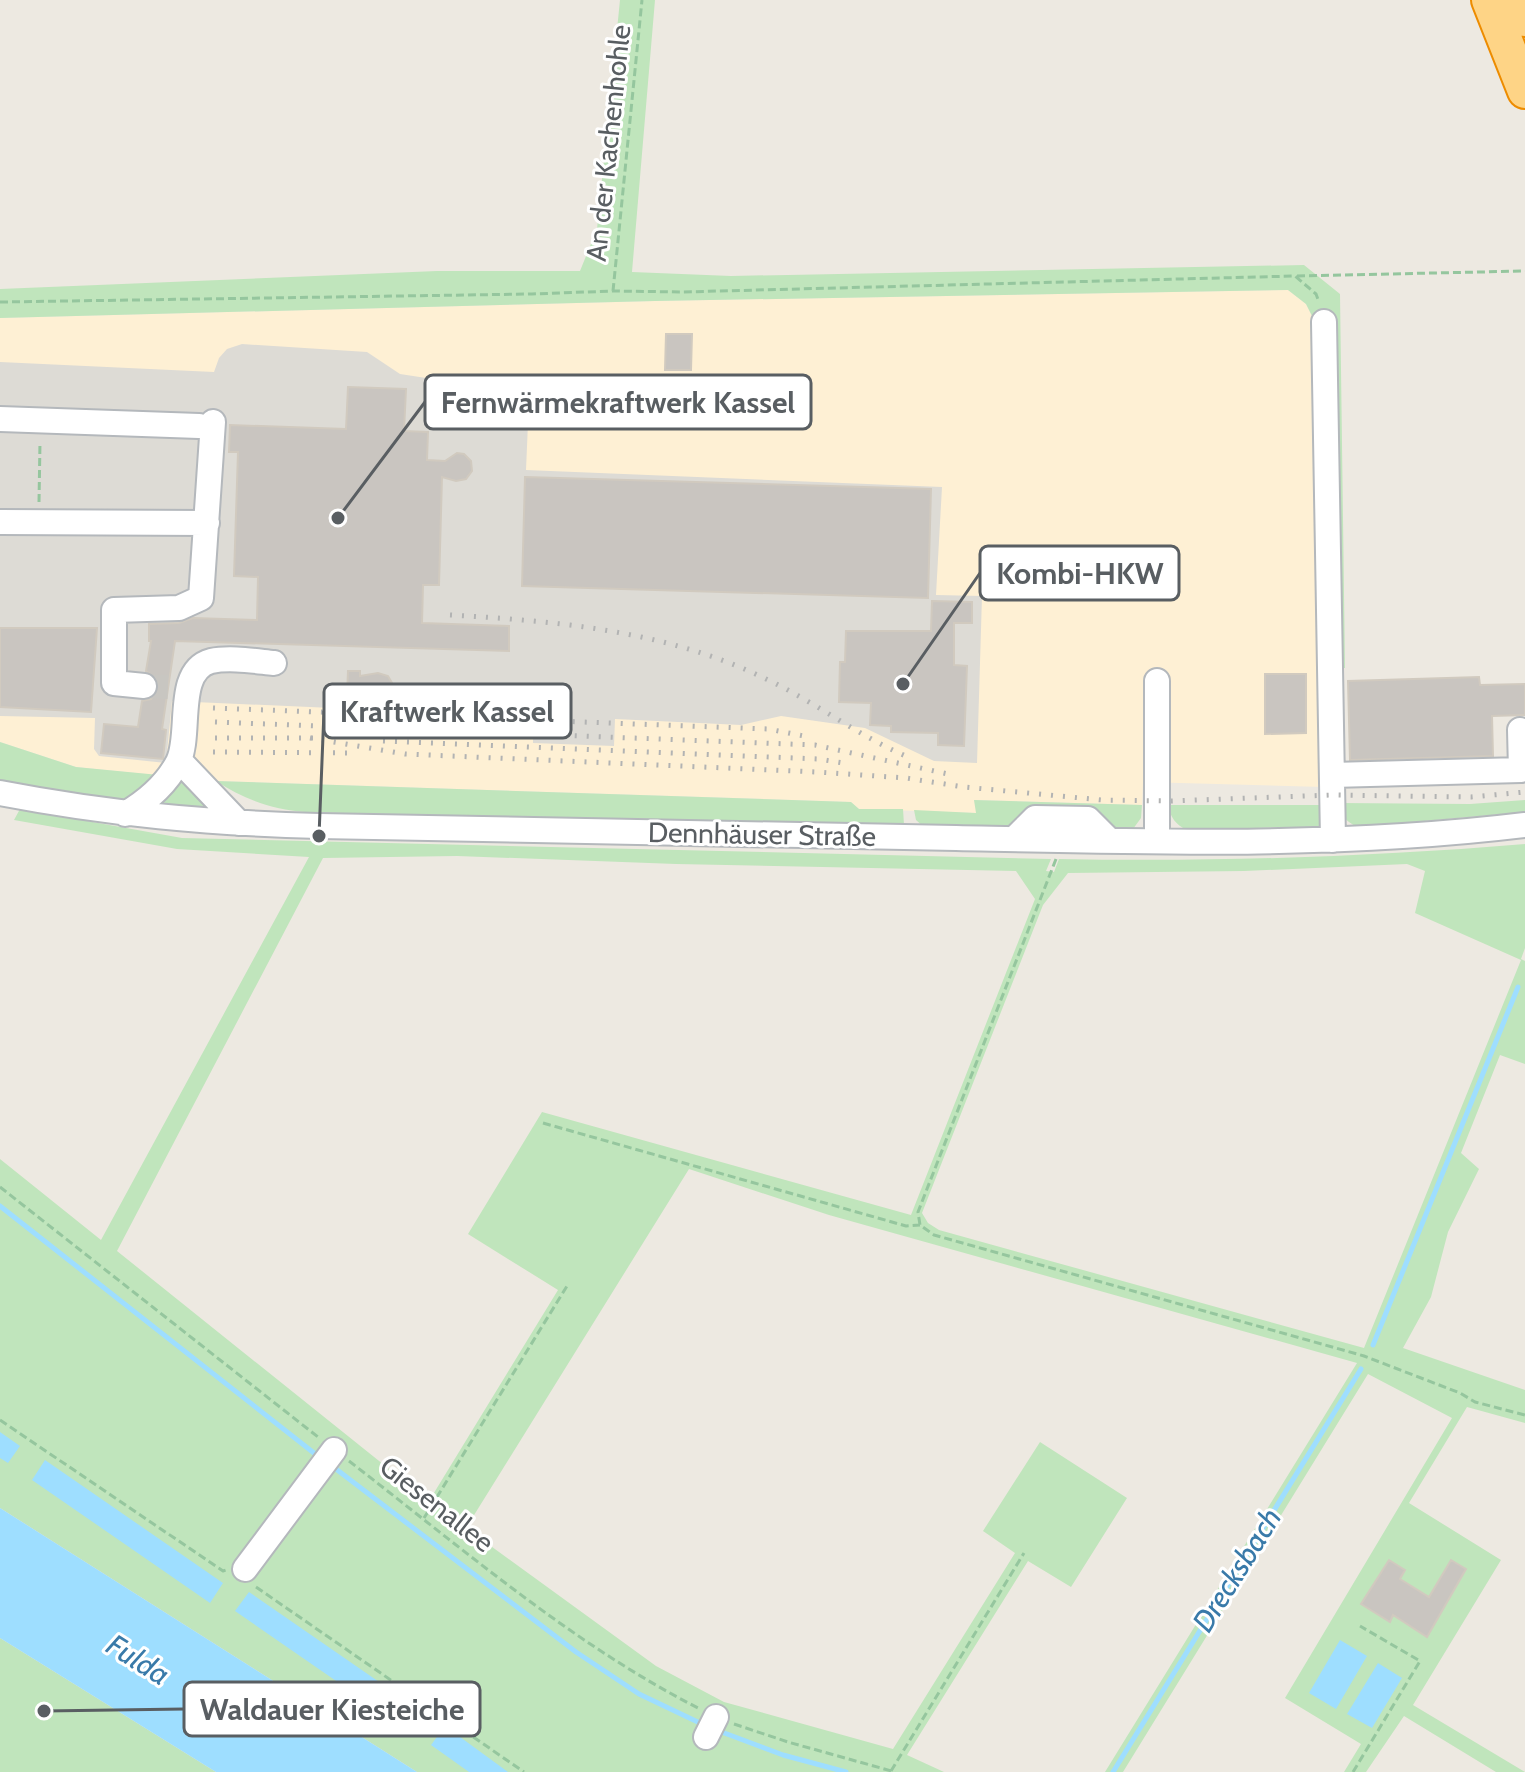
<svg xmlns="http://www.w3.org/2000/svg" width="1525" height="1772" font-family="Cabin,sans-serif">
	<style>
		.commercial { fill: #fef0d4 }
		.industrial { fill: #dddbd5 }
		.green { fill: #c0e5bc; fill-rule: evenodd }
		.water { fill: #9edeff }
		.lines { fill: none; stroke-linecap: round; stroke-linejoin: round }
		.stream { stroke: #9edeff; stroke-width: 5 }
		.building { fill: #c9c5c0; stroke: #d1cabf; stroke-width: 2 }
		.minor-tunnel { stroke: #c8c6c1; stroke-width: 24; stroke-dasharray: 24 12; stroke-linecap: butt }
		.minor-casing { stroke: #b4b8bc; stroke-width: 28 }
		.highway-casing { stroke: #ed8c00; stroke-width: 38 }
		.path { stroke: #95c69e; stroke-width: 3; stroke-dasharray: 8 4; stroke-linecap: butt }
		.minor { stroke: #fff; stroke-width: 24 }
		.highway { stroke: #fed486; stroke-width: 34 }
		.rail { stroke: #b2b3b3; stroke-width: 5; stroke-dasharray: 2 10; stroke-linecap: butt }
		.labels { text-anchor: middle; stroke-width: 6; stroke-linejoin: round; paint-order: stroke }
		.street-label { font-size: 28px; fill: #595e62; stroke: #fff }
		.water-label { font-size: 30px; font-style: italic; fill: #397aa9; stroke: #fff }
		.leader { fill: none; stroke: #595e62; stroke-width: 3 }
		.callout-dot { fill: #595e62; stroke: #fff; stroke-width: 3 }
		.callout { fill: #fff; stroke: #595e62; stroke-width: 3 }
		.callout-label { font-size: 30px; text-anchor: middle; font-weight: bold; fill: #595e62 }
	</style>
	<rect width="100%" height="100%" fill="#ede9e1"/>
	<path class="commercial" d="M1288 290 1306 304 1314 320 1323 787 1143 782 1142 805 974 800 977 813 859 809 851 802 216 781 76 767 0 742V318L655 301Z"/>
	<path class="industrial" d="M242 344 367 352 400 374 498 389 528 423 526 470 942 487 936 595 982 596 977 763 934 761 865 728 781 716 741 725 615 719 614 746 533 743 534 689 401 688 399 711 172 701 166 763 99 756 94 749 95 718 0 716V362L214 372 219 358 227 349Z"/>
	<path class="green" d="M620 0H655L632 272 731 276 1304 265 1340 294 1345 668 1321 669 1314 320 1306 304 1288 290 655 301 0 318V289L437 271H580L597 229Z
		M0 742 76 767 159 775 126 804 0 782Z
		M174 780 189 781 214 809 161 806 159 795Z
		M216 781 851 802 859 809H903L904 825 892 828 305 812C273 810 243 799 216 781Z
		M974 800 1142 805 1141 818 1133 829H926L916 820 914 810 976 813Z
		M1525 800V812L1357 827C1346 821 1340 816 1339 803L1470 804Z
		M1168 805H1322V822L1316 830 1298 831 1285 827 1187 830C1176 825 1170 817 1168 805Z
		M20 809 182 838 1051 859 1046 871 1054 872 1059 859C1215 862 1369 857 1525 844V948L1521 959 1525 961V1064L1500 1055 1461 1153 1479 1169 1448 1232 1431 1297 1403 1348 1525 1390V1423L1467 1407 1409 1503 1501 1560 1413 1705 1525 1772H1496L1404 1716 1366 1772H1344L1361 1744 1285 1698 1452 1418 1368 1374 1123 1772H1105L1357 1363 829 1215 689 1169 466 1528 656 1666 724 1702 893 1749 1015 1553 983 1531 1040 1442 1127 1498 1071 1587 1028 1561 907 1755 944 1772H417L0 1508V1159L101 1240 309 857 177 849 14 820ZM457 856 676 864 1016 871 1035 899 911 1215 542 1112 468 1234 558 1290 429 1501 117 1251 323 858ZM1407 864 1425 871 1415 913 1521 960 1364 1348 939 1230 928 1223 922 1213 1043 905 1068 873 1244 871Z
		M0 1638 216 1772H0Z"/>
	<path class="water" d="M0 1432 20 1446 8 1463 0 1458Z
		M45 1460 223 1583 210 1603 32 1480Z
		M0 1508 417 1772H216L0 1638Z
		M249 1592 424 1713 410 1732 235 1611Z
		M1340 1640 1367 1656 1336 1709 1309 1693Z
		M1378 1663 1402 1678 1372 1728 1347 1714Z
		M445 1726 508 1772H469L431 1745Z"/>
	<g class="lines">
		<path class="stream" d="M0 1206 319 1457
			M1373 1345 1518 987
			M332 1466 576 1652 639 1694 702 1724
			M719 1731 783 1755 846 1772
			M1113 1772 1361 1369"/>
	</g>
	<path class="building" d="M666 334H692L691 370H665Z
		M348 387 406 389 404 431 428 432 427 460 445 461 457 453 464 454 471 461 472 471 466 479 456 481 442 477 439 585H423L422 623 509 626V651L175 641 162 729 166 730 163 759 101 753 104 724 138 727 142 701 151 699 159 688 157 679 146 671 151 641H149V624L179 623 193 618 257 620 258 577 234 576 238 452H229L230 425 346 429Z
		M525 477 931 489 928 598 522 586Z
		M932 601 972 602V623H954V665L967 666 964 746 938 745V733L891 732V726L870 725 871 703 839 702 840 662H845L846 631H931Z
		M0 628H97L91 712 0 707Z
		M348 671H360V676L378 673 388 676 395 688 393 699 384 706 377 707 370 705 362 697 347 696Z
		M1265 674H1306V733L1265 734Z
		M1479 677 1480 685 1525 684V715L1492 716 1493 756 1350 760 1348 681Z
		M1389 1560 1405 1570 1400 1579 1429 1597 1451 1560 1466 1569 1427 1637 1393 1615 1390 1622 1361 1604Z"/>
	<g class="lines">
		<path class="minor-tunnel" d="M144 686 168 687"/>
		<defs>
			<path id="minor" d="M1324 322 1333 840
				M0 419 199 426
				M0 522 207 523
				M144 686 114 683V610L179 608 201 598 213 422
				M179 760 239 823
				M1332 775 1521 770 1520 730
				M0 793C109 814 209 823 319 826 531 830 744 834 956 838 1145 842 1336 848 1525 825
				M125 814C147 801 166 785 178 762 192 735 174 671 211 661 230 657 254 661 274 663
				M1014 839 1035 818 1088 819 1110 841
				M1157 841V681
				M245 1569 334 1450
				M706 1737 716 1717"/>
			<path id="highway" d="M1489 0 1525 91
				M1518 0 1525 19"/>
		</defs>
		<use href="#minor" class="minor-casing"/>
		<use href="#highway" class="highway-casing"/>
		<path class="path" d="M1297 276 1525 271
			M613 291 642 0
			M0 302 532 294 613 291 682 292 1295 276 1316 294 1319 302
			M39 502 40 442
			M1056 859 918 1212 920 1225 934 1235 1364 1356 1460 1393 1475 1402 1525 1415
			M543 1123 906 1226 920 1225
			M0 1187 318 1437
			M0 1420 223 1571 226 1570
			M349 1461C462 1548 571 1643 698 1708
			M424 1518 567 1286
			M256 1587 524 1772
			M734 1724 788 1742 895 1772
			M891 1771 1024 1553
			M1353 1772 1420 1661 1360 1626"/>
		<use href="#minor" class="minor"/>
		<use href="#highway" class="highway"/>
		<path class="rail" d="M450 615C557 621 667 631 764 678 814 701 858 736 908 757
			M213 708 768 729 804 736
			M215 722 815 745 948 774
			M215 738H319
			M310 738 405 754 817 772 906 778 964 787 1102 800 1171 801 1332 795 1471 797 1525 792
			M383 741 818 759 850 764
			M213 752 353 753"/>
	</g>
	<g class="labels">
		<g class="street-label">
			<text transform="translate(608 143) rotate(-84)" y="10">An der Kachenhohle</text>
			<text transform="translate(762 834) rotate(1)" y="10">Dennhäuser Straße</text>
			<text transform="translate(437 1504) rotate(38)" y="10">Giesenallee</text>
		</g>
		<g class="water-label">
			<text transform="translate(1237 1570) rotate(-58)" y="10">Drecksbach</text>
			<text transform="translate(138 1660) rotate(32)" y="10">Fulda</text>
		</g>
	</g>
	<path class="leader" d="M338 518L425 402M903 684L980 573M319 836L324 711M44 1711L184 1709"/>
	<g class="callout-dot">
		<circle cx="338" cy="518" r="8"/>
		<circle cx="903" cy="684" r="8"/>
		<circle cx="319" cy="836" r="8"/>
		<circle cx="44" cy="1711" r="8"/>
	</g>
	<g class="callout">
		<rect x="425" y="375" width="386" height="54" rx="8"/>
		<rect x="980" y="546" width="199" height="54" rx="8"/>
		<rect x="324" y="684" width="247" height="54" rx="8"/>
		<rect x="184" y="1682" width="296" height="54" rx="8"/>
	</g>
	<g class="callout-label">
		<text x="618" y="413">Fernwärmekraftwerk Kassel</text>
		<text x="1080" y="584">Kombi-HKW</text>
		<text x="447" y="722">Kraftwerk Kassel</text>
		<text x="332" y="1720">Waldauer Kiesteiche</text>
	</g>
</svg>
